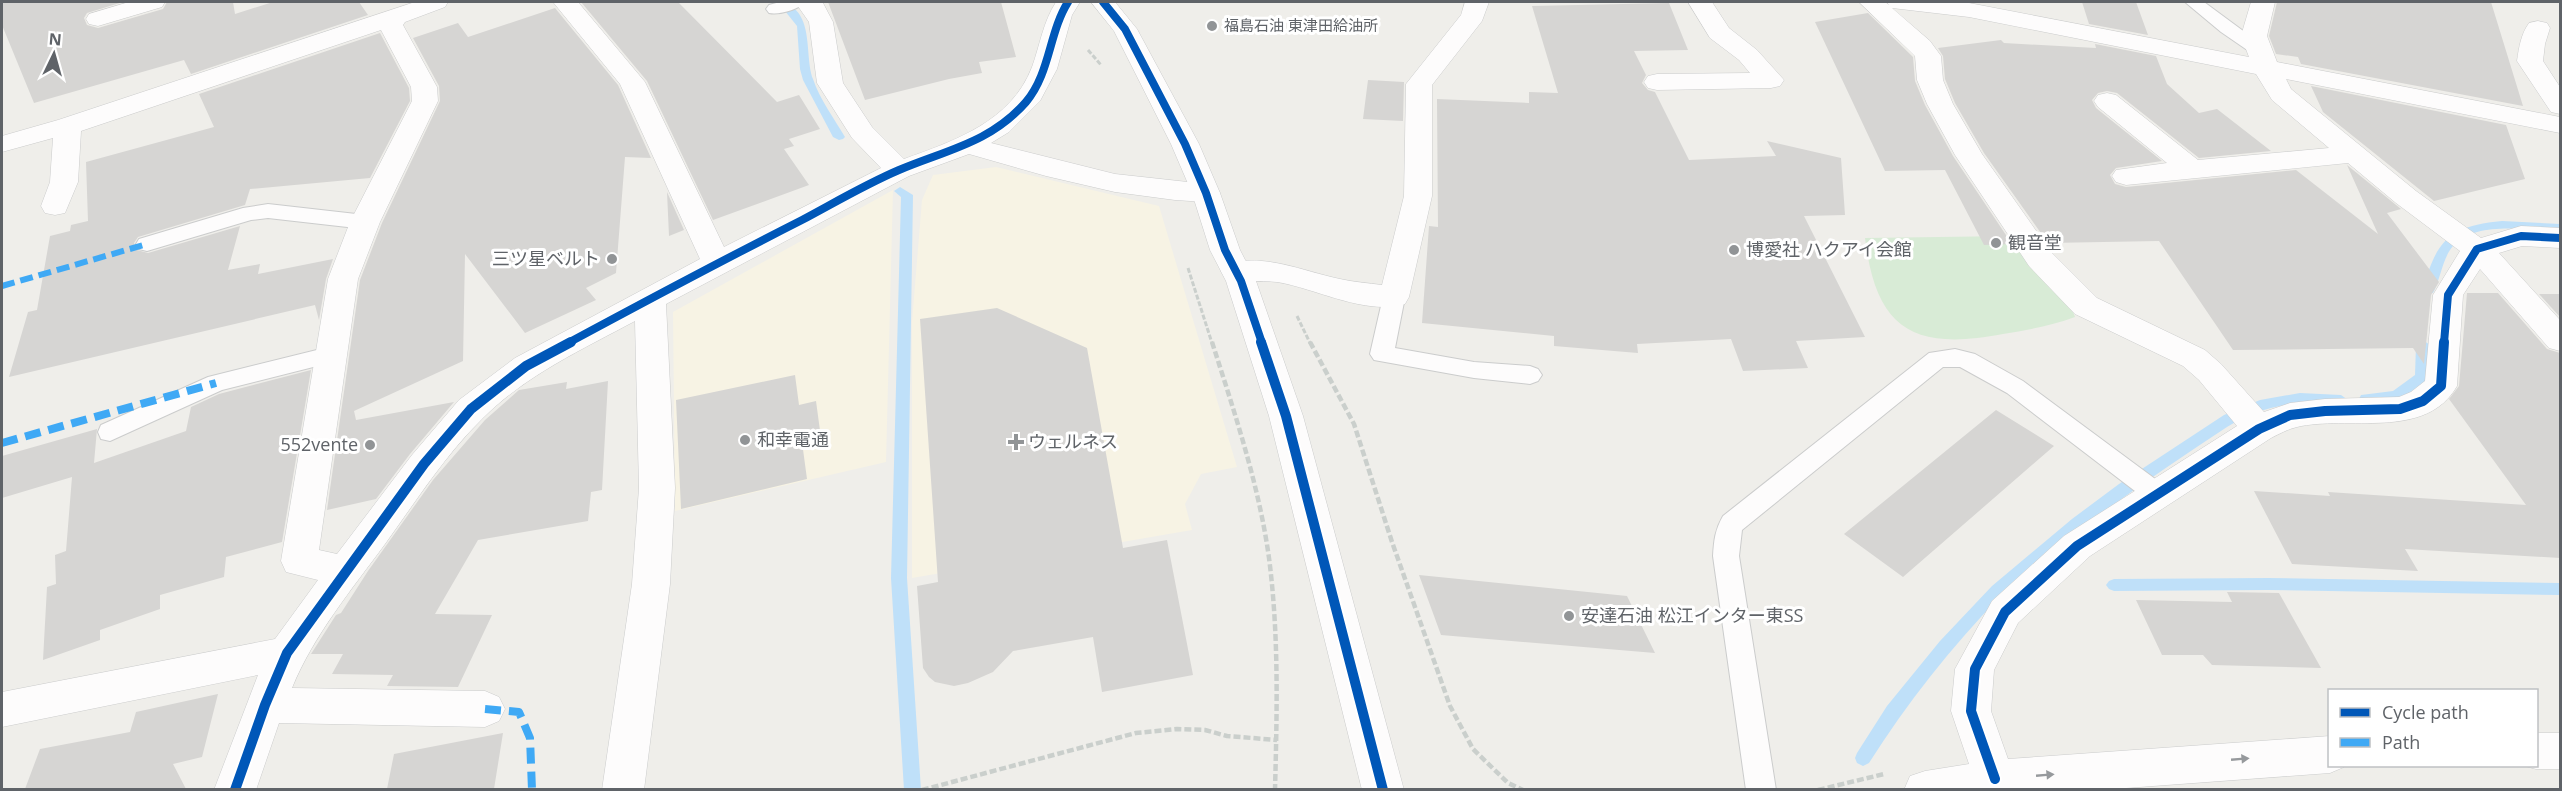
<svg xmlns="http://www.w3.org/2000/svg" width="2562" height="791" font-family="'Open Sans','Noto Sans JP',sans-serif">
	<style>
		.commercial { fill: #f7f3e4 }
		.green { fill: #d8ebd6 }
		.lines { fill: none; stroke-linecap: round; stroke-linejoin: round }
		.stream { fill: #bfe0f9; fill-rule: evenodd }
		.building { fill: #d6d5d3 }
		.service-casing { stroke: #cbcccc; stroke-width: 2 }
		.minor-casing { stroke: #cbcccc; stroke-width: 1 }
		.tertiary-casing { stroke: #cbcccc; stroke-width: 1 }
		.path-far1 { stroke: #cacfcc; stroke-width: 3; stroke-dasharray: 5 2; stroke-linecap: butt }
		.path { stroke: #cacfcc; stroke-width: 4.5; stroke-dasharray: 7 3; stroke-linecap: butt }
		.service { fill: #fdfcfc; fill-rule: evenodd }
		.minor { fill: #fdfcfc; fill-rule: evenodd }
		.tertiary { fill: #fdfcfc; fill-rule: evenodd }
		.quiet-far1 { stroke: #3fa9f5; stroke-width: 6; stroke-dasharray: 13 6; stroke-linecap: butt }
		.quiet { stroke: #3fa9f5; stroke-width: 8; stroke-dasharray: 16 8; stroke-linecap: butt }
		.cycleway-far1-casing { stroke: #fff; stroke-width: 10 }
		.cycleway-casing { stroke: #fff; stroke-width: 14 }
		.cycleway-far1 { stroke: #0057b8; stroke-width: 8 }
		.cycleway { stroke: #0057b8; stroke-width: 10 }
		.oneway { fill: #96999c }
		.poi-dot { fill: #919496; stroke: #fff; stroke-width: 2 }
		.labels { text-anchor: middle; stroke-width: 6; stroke-linejoin: round; paint-order: stroke }
		.far-poi-label { font-size: 15px; fill: #5f6368; stroke: #fff; text-anchor: start }
		.poi-label { font-size: 18px; fill: #5f6368; stroke: #fff; text-anchor: start }
	</style>
	<rect width="100%" height="100%" fill="#efeeea"/>
	<path class="commercial" d="M996 167 1159 206 1237 467 1201 474 1185 504 1192 530 912 578V322L922 200 933 175Z
		M893 190 886 462 675 511 673 312Z"/>
	<path class="green" d="M2011 236 2071 306 2075 317C2051 326 2027 330 2003 334 1914 351 1876 330 1865 238Z"/>
	<g class="lines">
		<path class="stream" d="M769 2C818 0 803 52 813 79 820 100 834 118 845 137L843 139 839 140 833 137 803 80 800 69 797 26 785 11Z
			M900 187 913 195 907 578 921 790H904L891 578 901 197 894 191Z
			M2502 221 2560 224V232C2530 230 2476 220 2453 246 2442 259 2441 278 2433 293H2425L2423 290C2436 240 2450 226 2502 221Z
			M2423 340 2430 345 2427 380 2401 399 2366 404 2361 403 2359 399 2361 395 2393 391 2415 375 2416 345Z
			M2300 393 2341 395 2348 400C2341 410 2312 402 2300 403 2275 405 2248 413 2227 427 2165 468 2104 509 2046 557 2031 570 2015 582 2001 596 1951 647 1907 703 1869 763L1863 766 1857 763 1855 758 1857 753 1887 706 1940 641 1992 586 2072 519 2119 484 2224 415 2260 400Z
			M2268 578 2560 583V595L2268 590 2114 591 2109 589 2106 585 2109 581 2114 579Z"/>
	</g>
	<path class="building" d="M2 2H123L87 13 84 18 87 25 98 28 163 9 167 2H233L235 14 273 2H359L368 15 191 74 184 60 34 103 2 25Z
		M581 2H678L777 102 799 95 820 129 789 139 794 146 784 149 809 185 713 220 647 81Z
		M828 2H1001L1016 57 979 62 982 73 949 79 865 100Z
		M2082 2H2136L2148 35 2089 24Z
		M2277 2H2491L2523 106 2301 64 2298 57 2276 54 2269 36Z
		M1669 3 1688 50 1634 51 1646 75 1642 83 1648 90 1655 92 1689 160 1776 156 1767 141 1841 158 1845 215 1804 216 1865 337 1796 341 1808 368 1743 371 1731 339 1637 344 1638 353 1554 346V336L1422 323 1429 226 1438 227 1437 99 1529 103V92L1558 93 1532 6Z
		M555 8 618 85 651 158 625 157 616 273 586 288 596 300 525 333 465 254 463 361 354 411 356 420 454 402 410 454 376 499 327 510 360 280 382 223 440 101 439 86 413 38 458 23 468 37Z
		M1868 13 1913 57 1915 81 1925 105 1953 156 2012 244 1984 245 1945 170 1885 171 1815 22Z
		M380 33 409 88 410 101 370 178 250 189 245 205 138 237 134 243 137 250 148 253 240 226 228 270 260 264 258 274 333 259 326 279 319 320 315 305 9 377 28 312 37 310 50 236 70 231 71 225 88 221 86 162 214 127 199 94Z
		M2001 40 2004 43 2096 48 2095 44 2156 56 2167 84 2199 113 2217 109 2271 151 2199 158 2117 93 2107 91 2098 93 2092 100 2096 108 2162 161 2116 168 2110 175 2115 184 2126 187 2296 170 2378 234 2347 165 2401 209 2387 213 2439 282 2431 295 2424 364 2413 348 2233 350 2159 241 2048 243 1984 153 1955 103 1945 79 1943 56 1938 48Z
		M1368 80 1404 82 1403 121 1363 119Z
		M2311 86 2506 125 2525 179 2434 201 2323 112Z
		M667 192 684 230 669 236Z
		M2467 293H2498L2547 349 2560 353V558L2405 549 2418 571 2292 564 2254 491 2330 496 2328 492 2526 505 2449 399 2459 386Z
		M2539 294H2560V317Z
		M997 308 1087 348 1123 548 1167 540 1193 675 1102 692 1093 637 1013 651 993 672 968 683 954 686 935 682 929 677 923 668 917 586 938 582 920 319Z
		M311 370 282 542 226 557 224 577 160 595V609L100 630V640L43 660 47 587 56 584 55 555 66 551 72 477 2 498V456L97 429 94 463 186 431 191 407 219 394Z
		M795 375 799 405 816 401 821 438 802 442 807 479 681 509 676 400Z
		M608 381 602 490 591 492 588 521 478 540 435 614 492 615 458 687 387 686 393 675 332 674 343 654H311L336 615 341 613 368 571 433 480 485 420 519 390 567 382 566 389Z
		M1996 410 2054 446 1903 577 1844 534Z
		M1419 575 1627 596 1655 653 1441 635Z
		M2227 592 2279 593 2321 668 2212 665 2203 655H2162L2136 600 2232 602Z
		M218 694 202 757 173 764 186 789H25L40 749 130 732 136 712Z
		M503 733 494 789H387L394 754Z"/>
	<g class="lines">
		<defs>
			<path id="service" d="M780 2H805C798 10 779 15 769 13L766 9 769 5Z
				M2185 2H2204L2269 50 2267 54H2253L2221 32Z
				M268 204 365 215 373 217 376 222 373 227 365 229 268 218 251 220 147 251 139 249 136 244 139 239 243 208Z
				M1394 289 1402 292 1405 297 1395 348 1474 362 1530 366 1538 369 1542 375 1538 381 1530 384 1474 378 1374 360 1370 354 1383 297 1386 292Z
				M333 346 341 348 345 354 341 360 222 390 110 441 101 439 98 432 101 425 208 377Z
				M1955 349 1975 354 2023 381 2166 487 2170 494 2166 501 2157 504 2148 501 2007 393 1960 367H1943L1742 530 1739 556 1776 790H1746L1713 556C1714 540 1715 530 1723 516L1929 353Z"/>
			<path id="minor" d="M129 2H165L162 7 98 26 89 24 86 19 89 14Z
				M415 2H448L445 7 405 22 403 25 437 87 438 101 380 222 358 279 319 550 337 554 412 455 459 400 515 358 700 259 620 84 553 2H578L645 82 724 247 881 168 852 138 817 83 809 22 795 2 823 3 833 22 843 83 872 127 904 159C954 141 1011 122 1032 67 1040 45 1043 22 1056 2H1080L1072 15 1057 69 1040 101 1009 132 991 143 1115 174 1206 184 1216 187 1220 193 1216 199 1206 202 1175 200 1115 192 1046 176 969 154 909 176 666 304 675 488 670 584 644 790H602L632 584 639 488 635 321C583 349 526 375 483 418 445 455 416 501 385 544 352 589 313 636 292 688L485 691 499 697 505 709 499 721 485 727 279 723 256 790H214L258 675 2 727V692L275 639 318 580 286 572 281 561 328 279 350 222 412 101 411 87 381 30 81 131 78 182 65 213 55 215 45 213 41 206 50 182 53 138 2 152V136L58 120Z
				M1465 2H1489L1482 21 1432 85V196L1409 297 1405 304C1366 316 1315 288 1277 282 1259 280 1242 283 1225 278L1221 271 1225 264C1265 253 1302 271 1340 279 1353 282 1368 283 1382 285L1404 196 1406 84 1461 15Z
				M1688 2H1712L1729 28 1757 50 1784 80 1780 86 1771 88 1657 90 1648 88 1644 82 1648 76 1657 74 1750 73 1739 60 1710 38Z
				M1859 2H1885L1889 5 1887 2 1969 3 2249 57 2241 36 2251 2H2275L2267 36 2277 62 2560 117V133L2286 79 2291 89 2416 191 2481 238 2521 226 2560 228V248L2522 246 2499 253 2560 320V351L2549 348 2480 269 2463 295 2457 386C2426 441 2347 415 2297 427 2288 429 2279 434 2271 438L2090 556 2018 623 1994 670 1991 711 2008 759 2330 736V766L2344 767 2330 773 2099 790H1904L1910 776 1925 771 1969 764 1951 711 1955 669 1992 601 2064 536 2237 426 2199 380 2183 366 2075 314 2029 266 1955 155 1927 104 1917 80 1915 56ZM1892 8 1969 17 2256 74 2272 100 2329 148 2198 160 2116 95 2107 93 2098 95 2094 101 2098 107 2167 163 2116 170 2112 176 2116 182 2126 185 2348 163 2396 203 2460 251 2433 295 2425 381 2411 392 2399 397 2325 399 2290 403 2264 412 2221 364 2205 350 2097 298 2051 252 1982 154 1953 104 1943 80 1941 56 1930 41Z
				M2538 21 2547 23 2550 28 2545 44 2543 61 2560 87V114L2551 112 2517 61C2519 47 2521 34 2529 23Z
				M2536 733H2560V769H2536L2525 766H2536Z"/>
			<path id="tertiary" d="M1091 2H1115L1137 29 1199 144 1220 193 1240 250 1256 281 1303 416 1404 790H1362L1269 416 1226 281 1210 250 1192 193 1171 144 1114 31Z"/>
		</defs>
		<use href="#service" class="service-casing"/>
		<use href="#minor" class="minor-casing"/>
		<use href="#tertiary" class="tertiary-casing"/>
		<path class="path-far1" d="M1088 50 1101 65
			M1188 268 1212 343
			M1297 316 1310 343"/>
		<path class="path" d="M1212 342C1234 411 1259 485 1269 558 1279 635 1277 712 1275 790
			M1310 342 1354 424 1392 542 1450 706 1473 749 1508 783 1523 790
			M922 790 1136 733 1177 729 1205 730 1227 736 1277 740
			M1818 790 1884 774"/>
		<use href="#service" class="service"/>
		<use href="#minor" class="minor"/>
		<use href="#tertiary" class="tertiary"/>
		<path class="quiet-far1" d="M2 286 147 244"/>
		<path class="quiet" d="M2 443 216 383
			M485 709 519 712 530 738 532 790"/>
		<defs>
			<path id="cycleway-far1" d="M1103 2 1125 29 1185 144 1206 193 1225 250 1241 281 1262 343
				M568 343C646 301 723 260 802 220 834 203 866 184 899 170 946 150 990 143 1026 102 1050 74 1049 32 1068 2
				M2444 343 2448 295 2477 249 2521 236 2560 238"/>
			<path id="cycleway" d="M1261 342 1286 416 1383 790
				M1995 779 1971 711 1975 669 2005 612 2077 546 2259 429 2290 415 2325 411 2400 409 2423 401 2441 386 2444 342
				M235 790 265 705 287 653 424 464 471 409 526 366 571 342"/>
		</defs>
		<use href="#cycleway-far1" class="cycleway-far1-casing"/>
		<use href="#cycleway" class="cycleway-casing"/>
		<use href="#cycleway-far1" class="cycleway-far1"/>
		<use href="#cycleway" class="cycleway"/>
	</g>
	<defs><path id="oneway-solid" d="M-6-.8H1V-3.2L6.5 0L1 3.2V.8H-6Z" transform="scale(1.5)"/></defs>
	<g class="oneway">
		<use href="#oneway-solid" transform="translate(2240 759) rotate(-5)"/>
		<use href="#oneway-solid" transform="translate(2045 775) rotate(-5)"/>
	</g>
	<g class="poi-dot">
		<circle cx="1212" cy="26" r="6"/>
		<circle cx="1996" cy="243" r="6"/>
		<circle cx="1734" cy="250" r="6"/>
		<circle cx="612" cy="259" r="6"/>
		<circle cx="745" cy="440" r="6"/>
		<path d="M1013 433h6v6h6v6h-6v6h-6v-6h-6v-6h6z"/>
		<circle cx="370" cy="445" r="6"/>
		<circle cx="1569" cy="616" r="6"/>
	</g>
	<g class="labels">
		<g class="far-poi-label">
			<text x="1224" y="31">福島石油 東津田給油所</text>
		</g>
		<g class="poi-label">
			<text x="2008" y="249">観音堂</text>
			<text x="1746" y="256">博愛社 ハクアイ会館</text>
			<text x="600" y="265" text-anchor="end">三ツ星ベルト</text>
			<text x="757" y="446">和幸電通</text>
			<text x="1028" y="448">ウェルネス</text>
			<text x="358" y="451" text-anchor="end">552vente</text>
			<text x="1581" y="622">安達石油 松江インター東SS</text>
		</g>
	</g>
	<rect width="2562" height="791" fill="none" stroke="#5f6368" stroke-width="6"/>
	<rect x="2328" y="689" width="210" height="78" fill="#ffffff" stroke="#bfc1c3" stroke-width="1.5"/>
	<rect x="2340" y="708" width="30" height="9" fill="#0057b8" stroke="#bfc1c3" stroke-width="1.5"/>
	<text x="2382" y="719" font-size="18" fill="#5f6368">Cycle path</text>
	<rect x="2340" y="738" width="30" height="9" fill="#3fa9f5" stroke="#bfc1c3" stroke-width="1.5"/>
	<text x="2382" y="749" font-size="18" fill="#5f6368">Path</text>
	<g transform="translate(54 54) rotate(5)" stroke="#ffffff" stroke-width="4.5" paint-order="stroke">
	<path d="M0-4.5L10 22L0 15L-10 22Z" fill="#5f6368"/>
	<text y="-9" font-size="16" font-weight="bold" text-anchor="middle" fill="#5f6368">N</text>
	</g>
</svg>
